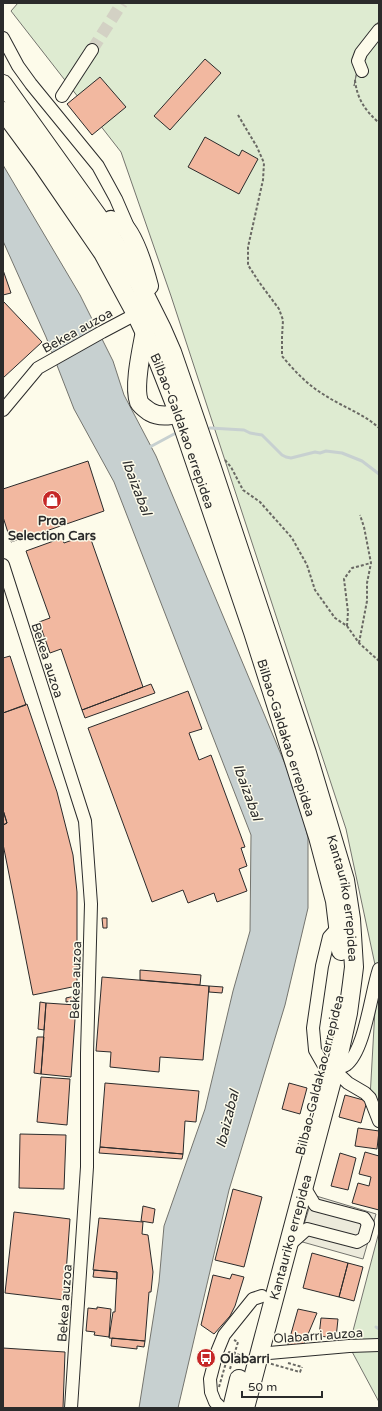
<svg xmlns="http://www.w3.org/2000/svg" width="382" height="1411" font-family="'Varela Round',sans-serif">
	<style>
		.green { fill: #deebd1; stroke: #74746e }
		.parking { fill: #eceadb; stroke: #74746e }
		.water { fill: #c7d0d0; stroke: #74746e }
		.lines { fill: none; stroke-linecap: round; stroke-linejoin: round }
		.stream { stroke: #c7d0d0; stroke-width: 3 }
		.building { fill: #f2b8a0; stroke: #2b2b2b }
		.minor-tunnel { stroke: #d3d1c4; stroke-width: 12; stroke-dasharray: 12 6; stroke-linecap: butt }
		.minor-casing { stroke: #2b2b2b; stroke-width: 14 }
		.highway-casing { stroke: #2b2b2b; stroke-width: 20 }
		.path { stroke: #6a6964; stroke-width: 2; stroke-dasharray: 3 2; stroke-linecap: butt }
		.minor { stroke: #fdfbea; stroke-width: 12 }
		.highway { stroke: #fdfbea; stroke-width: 18 }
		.path-bridge { stroke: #6a6964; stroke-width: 2; stroke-dasharray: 3 2; stroke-linecap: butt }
		.labels { text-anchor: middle; stroke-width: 3; stroke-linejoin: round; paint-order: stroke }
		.street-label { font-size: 13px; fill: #2b2b2b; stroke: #fdfbea }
		.poi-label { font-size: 13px; font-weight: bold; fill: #2b2b2b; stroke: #fdfbea }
		.water-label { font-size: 14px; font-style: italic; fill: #2b2b2b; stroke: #fdfbea }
	</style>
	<rect width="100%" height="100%" fill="#fdfbea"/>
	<path class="green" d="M18 3H379V21L362 43 354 86 361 53 379 32V1114L370 1098 377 974 346 829 171 296 121 152 11 11Z
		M379 1232V1402L349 1346Z"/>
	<path class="parking" d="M313 1195 376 1214 363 1259 299 1241Z"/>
	<path class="water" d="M3 165 80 295 113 361 124 395 156 456 298 795 308 838V908L285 1005 229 1190 178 1408H139L159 1282 164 1226 205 1109 233 991 250 931 251 835 114 482 74 409 46 337 3 241Z"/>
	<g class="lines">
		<path class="stream" d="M210 428 244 430 250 433 262 435 282 455 286 457 291 458 315 452 320 453 326 451 342 453 362 461 379 474
			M148 448 174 434
			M376 1327 379 1329"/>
	</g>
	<path class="building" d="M205 59 221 73 170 130 154 116Z
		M100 77 126 107 92 135 67 104Z
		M205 137 239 156 242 150 258 159 239 194 188 167Z
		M3 270 11 293 3 295Z
		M3 301 42 342 3 378Z
		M88 461 104 511 23 539V538L11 542 3 517V489Z
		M89 534 143 687 82 710 61 649 50 653 39 622 50 618 26 551 62 538 64 543Z
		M10 656 26 705 3 713V658Z
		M151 684 155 693 85 718 82 710Z
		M188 691 202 729 189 733 199 760 211 755 245 847 241 848 247 866 239 869 247 891 217 902 214 893 188 903 183 890 152 902 88 728Z
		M27 704 57 792 73 855 77 892V986L33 995 3 844V825L7 823 3 810V713Z
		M3 810 7 823 3 825Z
		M102 918H107V928H103Z
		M140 970 201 975 200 985 140 980Z
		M102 977 209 986 203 1060 160 1057 159 1072 110 1067 111 1052 96 1051Z
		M209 986 223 987 222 993 209 992Z
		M75 996 76 1000 66 1002V998Z
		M40 1002 46 1003 44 1030 38 1029Z
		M46 1003 76 1005 71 1077 41 1074Z
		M37 1037H44L41 1074 34 1073Z
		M41 1077 70 1079 67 1125 37 1122Z
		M105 1083 199 1091 196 1122 185 1121 183 1154 100 1147Z
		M289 1083 307 1088 300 1114 282 1109Z
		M345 1095 367 1101 361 1123 339 1117Z
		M358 1128 379 1131 377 1149 355 1146Z
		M20 1134 66 1135 64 1189 19 1188Z
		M100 1147 183 1154 182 1159 99 1153Z
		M365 1152 379 1156V1210L352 1203 358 1183 369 1186 371 1177 359 1174Z
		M340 1153 356 1158 348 1190 331 1186Z
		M233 1189 262 1197 244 1267 215 1260Z
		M143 1206 155 1209 153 1223 141 1221Z
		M14 1212 70 1219 64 1300 5 1293Z
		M99 1218 143 1222 142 1234 148 1235 153 1272 151 1292H149L145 1341 109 1338 113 1312H115L117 1272 93 1270Z
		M312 1253 348 1263 339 1297 303 1288Z
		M348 1263 363 1267 354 1301 339 1297Z
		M94 1270 117 1272V1279L93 1277Z
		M232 1274 244 1277 235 1306 230 1316 214 1334 201 1325 213 1275 230 1279Z
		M97 1307 111 1309 109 1337 94 1335 95 1332 86 1331 88 1308 97 1309Z
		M298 1309 317 1313 303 1346 287 1348Z
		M321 1318 338 1319 336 1338 319 1336Z
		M112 1338 145 1341 144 1347 137 1346V1349L111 1346Z
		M3 1348 65 1352 63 1408H3Z"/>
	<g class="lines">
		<path class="minor-tunnel" d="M92 50 122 3"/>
		<defs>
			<path id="minor" d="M3 38 18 66 31 84 98 166 116 199 129 229
				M362 71 358 61 361 53 379 30
				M62 96 92 50
				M3 410 38 368 102 332 136 314
				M3 565 85 821 91 904 87 1054V1167L71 1408
				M379 969C371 992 365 1051 346 1065 343 1067 338 1068 334 1070L348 1083 365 1093 370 1098 379 1121
				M323 1064 315 1050 313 1028 322 966 329 937 339 926
				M288 1246 307 1229 357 1242 364 1238 368 1224 364 1218 315 1205 303 1185
				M260 1350 269 1353 349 1346 379 1345
				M221 1408 215 1402 211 1392 210 1379 217 1352 224 1335 253 1299 262 1296"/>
			<g id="highway">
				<path id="s1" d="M3 84 104 225 139 283 162 329 172 352 212 468 307 753 345 880 351 919 354 967 352 983 348 1013 339 1054 245 1408"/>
				<path id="s2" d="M3 111 42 164 103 253 136 314 158 361 178 412 253 632 318 837 335 901 341 951"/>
				<path d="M98 230 111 220C113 221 117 222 120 223 133 230 145 271 149 286"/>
				<path d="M145 331C142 348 133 386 139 402 141 406 146 409 150 412 157 416 164 416 171 415 177 413 183 410 188 408"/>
				<path d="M232 1408 239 1379"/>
			</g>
		</defs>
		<use href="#minor" class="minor-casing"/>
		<use href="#highway" class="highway-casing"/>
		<path class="path" d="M355 80C357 99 365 110 379 123
			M238 115 257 147 264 163 263 180 248 247V265L259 282 279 309 283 320 282 337V356C295 372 309 386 326 396 343 407 364 414 379 428
			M225 460 231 467 243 490 260 502 292 538 307 565 315 590 335 618 347 626 359 643 379 661
			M347 626 348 612 344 579 352 568 371 563
			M359 643 367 601V583L371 563 364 527 360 515
			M288 1363 302 1367
			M230 1369 238 1342 234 1340"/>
		<use href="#minor" class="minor"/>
		<use href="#highway" class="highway"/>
		<path class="path-bridge" d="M219 1387 229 1352 300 1372 302 1367"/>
	</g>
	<defs>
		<symbol id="shop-disc" viewBox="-11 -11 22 22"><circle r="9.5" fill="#c62828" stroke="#fdfbea"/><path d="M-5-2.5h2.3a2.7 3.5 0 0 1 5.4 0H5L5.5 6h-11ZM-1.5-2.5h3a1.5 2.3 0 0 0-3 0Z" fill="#fff"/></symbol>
		<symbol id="bus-disc" viewBox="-11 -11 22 22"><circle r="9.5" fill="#c62828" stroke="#fdfbea"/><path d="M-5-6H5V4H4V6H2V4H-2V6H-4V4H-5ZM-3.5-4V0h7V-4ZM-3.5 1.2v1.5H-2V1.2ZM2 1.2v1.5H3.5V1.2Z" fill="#fff"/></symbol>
	</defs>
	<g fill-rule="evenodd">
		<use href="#shop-disc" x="41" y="489" width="22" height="22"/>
		<use href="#bus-disc" x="195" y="1347" width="22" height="22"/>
	</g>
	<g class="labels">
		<g class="street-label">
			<text transform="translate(77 330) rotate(-29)" y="5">Bekea auzoa</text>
			<text dy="5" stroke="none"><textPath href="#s2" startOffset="369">Bilbao-Galdakao errepidea</textPath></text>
			<text transform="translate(48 660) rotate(72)" y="5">Bekea auzoa</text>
			<text dy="5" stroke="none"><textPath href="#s2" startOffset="693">Bilbao-Galdakao errepidea</textPath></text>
			<text dy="5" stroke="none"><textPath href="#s1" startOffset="891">Kantauriko errepidea</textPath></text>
			<text transform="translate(75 980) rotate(-88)" y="5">Bekea auzoa</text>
			<text transform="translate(319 1075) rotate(-76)" y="5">Bilbao-Galdakao errepidea</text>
			<text transform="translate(290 1237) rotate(-75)" y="5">Kantauriko errepidea</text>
			<text transform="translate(64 1303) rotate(-86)" y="5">Bekea auzoa</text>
			<text transform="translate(318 1335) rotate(-4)" y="5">Olabarri auzoa</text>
		</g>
		<g class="poi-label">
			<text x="52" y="525">Proa<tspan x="52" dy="15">Selection Cars</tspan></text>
			<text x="220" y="1363" text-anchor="start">Olabarri</text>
		</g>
		<g class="water-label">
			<text transform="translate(137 487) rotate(69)" y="5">Ibaizabal</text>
			<text transform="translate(248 792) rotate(70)" y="5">Ibaizabal</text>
			<text transform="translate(227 1119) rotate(-76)" y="5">Ibaizabal</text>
		</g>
	</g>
	<rect width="382" height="1411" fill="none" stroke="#2b2b2b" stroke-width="8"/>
	<path d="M242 1391v6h80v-6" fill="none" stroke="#2b2b2b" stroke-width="2"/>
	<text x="248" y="1391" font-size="12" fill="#2b2b2b" stroke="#fdfbea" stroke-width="3" paint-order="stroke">50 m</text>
</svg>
